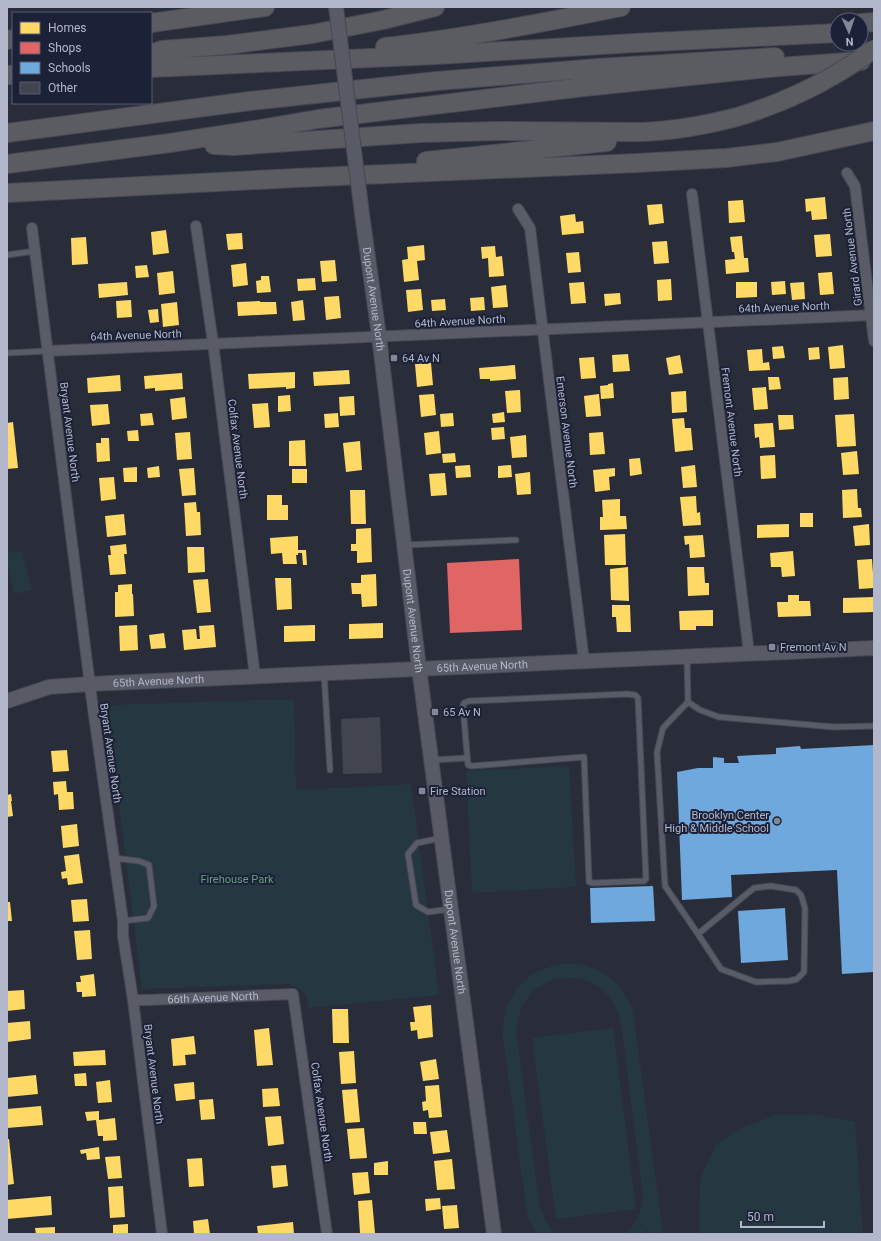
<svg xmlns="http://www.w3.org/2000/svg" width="881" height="1241" font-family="Roboto,sans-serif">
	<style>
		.green { fill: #253741 }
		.homes { fill: #ffd966 }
		.shops { fill: #e06666 }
		.schools { fill: #6fa8dc }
		.building { fill: #424550 }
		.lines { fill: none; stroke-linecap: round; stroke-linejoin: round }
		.lane-casing { stroke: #454953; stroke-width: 7 }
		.street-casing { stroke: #454953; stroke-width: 12 }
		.secondary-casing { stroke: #454953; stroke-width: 16 }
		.highway-casing { stroke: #464955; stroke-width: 20 }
		.lane { stroke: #595c67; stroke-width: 5 }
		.street { stroke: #595c67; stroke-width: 10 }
		.secondary { stroke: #585a65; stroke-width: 14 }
		.highway { stroke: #5a5c61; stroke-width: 18 }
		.secondary-bridge-casing { stroke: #454953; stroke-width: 16; stroke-linecap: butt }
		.highway-bridge-casing { stroke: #464955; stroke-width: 20; stroke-linecap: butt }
		.secondary-bridge { stroke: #585a65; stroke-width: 14 }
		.highway-bridge { stroke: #5a5c61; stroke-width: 18 }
		.poi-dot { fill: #838798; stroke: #1b2136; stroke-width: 1.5 }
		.labels { text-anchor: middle; stroke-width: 4; stroke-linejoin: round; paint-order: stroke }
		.street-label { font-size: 11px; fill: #b3b7cb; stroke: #1b2136 }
		.poi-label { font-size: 11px; fill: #b3b7cb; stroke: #1b2136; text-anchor: start }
		.park-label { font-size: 11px; fill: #679f80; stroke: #1b2136 }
	</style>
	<rect width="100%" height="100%" fill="#292d3a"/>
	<path class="green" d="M22 551 32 590 14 594 7 564V553Z
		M294 699 296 790 411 784 439 995 309 1008 306 994 290 984 142 989 107 705Z
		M569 766 576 887 472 893 466 771Z
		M571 963C602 967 621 981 633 1011L663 1234H649L648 1229 644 1234H625C637 1224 642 1211 643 1196L621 1023C606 955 513 967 517 1037L539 1202C542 1214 546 1225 556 1234H537L531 1224 527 1214 503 1038C501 995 527 966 571 963Z
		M613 1028 636 1209 556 1219 532 1038Z
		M814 1114 855 1122 863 1234H699V1204L701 1177 716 1145 743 1127 776 1115Z"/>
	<path class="homes" d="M825 197 827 219 812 220 811 211 806 212 805 199Z
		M743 200 745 222 729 223 728 201Z
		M662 204 664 223 649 225 647 205Z
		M575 214 576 222 583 221 584 233 562 235 560 216Z
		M166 230 169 253 153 255 151 232Z
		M242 233 243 249 228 250 226 234Z
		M830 234 832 256 816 257 814 235Z
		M742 236 744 258H748L749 272 726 274 725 260 735 259 734 252H732L730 237Z
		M86 237 88 264 72 265 71 238Z
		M667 241 669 263 654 264 652 242Z
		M424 245 425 260 417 261 419 280 404 282 402 260 408 259 407 247Z
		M495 246 496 257 502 256 504 276 489 277 488 258 482 259 481 247Z
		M579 252 581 272 568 273 566 253Z
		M335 260 337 281 322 282 320 261Z
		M246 263 248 285 233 287 231 265Z
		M147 265 149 277 136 278 135 266Z
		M173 271 175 293 159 295 157 273Z
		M832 272 834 294 820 295 818 273Z
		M261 276H269L271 292 257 293 256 281 261 280Z
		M315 278 316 290 298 291 297 279Z
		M671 279 672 300 658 301 657 280Z
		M785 281 786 294 772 295 771 282Z
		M127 282 128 295 99 298 98 284Z
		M584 282 586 303 571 304 569 283Z
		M736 282H757V297L736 298Z
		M804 282 805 299 792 300 790 283Z
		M506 285 508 307 493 308 491 287Z
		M421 289 423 310 408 312 406 290Z
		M620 293 621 304 605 306 604 294Z
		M339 296 341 318 326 320 324 297Z
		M484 297 485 310 471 311 470 298Z
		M445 299 446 310 432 311 431 300Z
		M131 300 132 317 117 318 116 301Z
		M303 300 305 320 293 321 291 302Z
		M260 301V302H276L277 314 238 316 237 302Z
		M177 302 179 325 163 327 161 304Z
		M158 309 159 322 150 323 148 310Z
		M843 345 845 368 830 369 828 347Z
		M783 346 785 358 773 359 772 347Z
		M819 347 820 359 809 360 808 348Z
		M762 349 763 363 769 362 770 370 749 371 747 350Z
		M628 354 630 371 613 372 612 355Z
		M680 355 683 373 669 375 666 358Z
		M594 357 596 378 581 379 579 358Z
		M431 363 433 385 417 387 415 364Z
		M515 365 516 379 490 381V379H480L479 368Z
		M349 370 350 384 314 386 313 372Z
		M295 372V388L286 389V387L249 389 248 374Z
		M182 373 183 389 155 391V388L145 389 144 376Z
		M120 375 121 391 88 393 87 378Z
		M768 377H779L781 389 769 390Z
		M848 377 849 399 834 400 833 378Z
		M613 383 614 398 601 399 600 386 608 385V384Z
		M766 387 768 409 754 410 752 388Z
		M520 390 521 412 507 413 505 391Z
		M686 391 687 412 672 413 671 392Z
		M434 394 436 415 421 417 419 395Z
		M599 394 601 416 586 417 584 396Z
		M290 395 291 411 278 412V396Z
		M354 396 355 415 340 416 339 397Z
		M185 397 187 418 172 420 170 399Z
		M268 403 270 427 254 428 252 404Z
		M108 404 110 424 92 426 90 405Z
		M504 412 505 422 493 423 492 414Z
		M152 413 154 425 141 426 140 414Z
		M338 413 339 427 325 428 324 414Z
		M453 413 454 426 441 427 440 414Z
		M854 414 856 446 837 447 835 415Z
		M778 415H793L794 429 779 430Z
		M684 418 685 428H691L693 450 675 452 672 419Z
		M13 422 18 468 7 469V423Z
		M773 423 775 447 760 448 759 437 755 438 754 424Z
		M504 427 505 439 492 440 491 428Z
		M138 430 139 441H128L127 431Z
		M439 431 441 453 426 455 424 433Z
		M190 432 192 459 177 460 175 433Z
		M603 432 605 454 590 455 589 433Z
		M526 435 527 457 512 458 510 437Z
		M101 438H109L110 461 97 462 96 443H101Z
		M305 440 306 466H289V441Z
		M360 441 362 470 346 472 343 443Z
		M857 451 859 474 843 475 841 453Z
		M455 453 456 462 443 463 442 454Z
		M775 455 776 478 761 479 760 456Z
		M640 458 642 474 630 476 629 459Z
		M470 465 471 477 456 478 455 466Z
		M511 465 512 477 498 478V466Z
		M695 465 697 487 683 488 681 467Z
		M159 466 160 477 148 478 147 468Z
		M137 467V482H124L123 468Z
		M194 468 196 495 182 496 179 469Z
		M615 468V476L609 477 610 490 595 492 593 470Z
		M292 469H307V483H292Z
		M530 472 531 494 517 495 515 474Z
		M445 473 447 495 431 496 429 474Z
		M114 477 116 499 101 501 99 478Z
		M857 489 858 508H861L862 517 843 518 842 490Z
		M350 490H365L366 524H351Z
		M267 495H282V505H288V520H267Z
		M696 496 697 513 700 512 701 525 683 526 680 497Z
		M620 499V516H626L627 529 600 530V517H603L602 500Z
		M196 502 197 512H200L201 535 186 536 184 503Z
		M800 513H813V527H800Z
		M124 514 126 535 107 537 105 516Z
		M789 524V537L757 538V525Z
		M869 524 870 545 855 546 853 526Z
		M371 528 372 562 357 563V551H351V544H356V529Z
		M625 534 626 565H605L604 535Z
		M703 535 705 557 690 558 689 544 685 545 684 536Z
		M298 536V550H306L307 565H303L302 553H298V555H296L297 564H283L282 553 271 554 270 538Z
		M126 544 127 554H124L126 574 110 575 108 555H111L110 546Z
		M187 547H204L205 572 188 573Z
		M793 551 795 576 782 577 781 567H771L770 553Z
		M872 559 874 588 859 589 857 560Z
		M628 567 629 601 611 600 610 569Z
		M687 567H704L705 583H709V595L688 596Z
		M376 574 377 606 362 607 361 594H352L351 583H361V575Z
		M275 578H291L292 609 277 610Z
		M208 579 211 612 197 613 193 580Z
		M132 584V594H133L134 616 115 617V592H118V585Z
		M788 595H799V601H810L811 616 778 617 777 602H788Z
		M874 597V612L843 613V598Z
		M612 605H630L631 632H617L616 617H612Z
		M713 610V626H696V630H680L679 611Z
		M383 623V638L349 639V624Z
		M137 625 138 650 120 651 119 626Z
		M214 625 216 647 184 650 182 630 196 629 197 639H200L199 626Z
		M315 625V641L284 642V626Z
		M164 633 166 648 151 649 149 635Z
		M67 750 69 771 53 772 51 751Z
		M66 781 67 792H73L74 809 59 810 58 794 54 795 53 782Z
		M11 794 12 801H11L13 816 7 817V795Z
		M77 824 79 846 63 848 61 826Z
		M79 854 83 883 68 885 67 878 62 879 61 872 66 871 64 856Z
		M87 899 89 921 73 922 71 900Z
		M7 902H10L12 921H7Z
		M90 930 92 959 77 960 74 931Z
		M94 974 96 996 82 997V992H77L76 982H81L80 976Z
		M24 990 25 1009 7 1011V991Z
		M431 1005 433 1037 418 1039 417 1030 411 1031 410 1022H415L413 1007Z
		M332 1009H348L349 1043H333Z
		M30 1021 31 1039 7 1042V1023Z
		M269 1028 273 1065 257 1066 254 1030Z
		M194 1036 196 1054 185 1055 186 1065 173 1066 171 1039Z
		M105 1050 106 1065 74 1066 73 1052Z
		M354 1051 356 1083 341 1084 339 1052Z
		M436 1059 439 1079 423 1081 420 1062Z
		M86 1073 87 1086H75L74 1074Z
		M36 1075 38 1094 7 1097V1078Z
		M110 1080 112 1102 98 1103 96 1082Z
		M194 1082 195 1099 176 1101 174 1084Z
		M439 1085 442 1117 429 1118 428 1110 423 1111 422 1102 426 1101 425 1086Z
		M278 1088 280 1106 263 1107 262 1089Z
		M357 1089 360 1122 345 1123 342 1090Z
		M213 1099 215 1119 201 1120 199 1100Z
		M41 1106 43 1125 7 1128V1109Z
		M99 1111V1120L115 1118 117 1140 103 1141V1136H98L96 1120 87 1121 85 1112Z
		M281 1116 284 1144 268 1146 265 1117Z
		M413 1122H426L427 1134H414Z
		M364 1128 367 1158 350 1159 347 1129Z
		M447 1130 450 1152 433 1154 430 1132Z
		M7 1139H9L14 1184 7 1185Z
		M99 1147 100 1159 87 1160 86 1153 81 1154 80 1150Z
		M120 1156 122 1178 108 1179 105 1157Z
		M202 1158 204 1186 189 1187 187 1159Z
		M452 1159 455 1189 437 1190 434 1161Z
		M388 1161V1175H374V1163Z
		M286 1165 288 1186 273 1188 271 1166Z
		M368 1172 370 1193 354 1195 352 1173Z
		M123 1186 125 1217 110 1218 108 1187Z
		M51 1196 52 1215 7 1219V1200Z
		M440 1198 441 1209 426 1211 425 1199Z
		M372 1200 375 1233H360L358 1201Z
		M457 1205 459 1228 444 1229 442 1206Z
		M208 1219 210 1234H194L193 1221Z
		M293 1222 294 1234H258L257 1226Z
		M128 1224V1234H113V1225Z
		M55 1227V1234H36L35 1228Z"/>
	<path class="shops" d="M519 559 522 630 450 633 447 563Z"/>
	<path class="schools" d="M874 745V972L842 974 837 870 731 875 732 897 682 900 677 772 698 768H713V757L724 758V763H739L737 756 776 754V748L800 746 801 749Z
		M653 886 655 921 591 923 590 888Z
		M785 908 788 960 741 963 738 911Z"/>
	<path class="building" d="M380 717 382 773 343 774 341 719Z"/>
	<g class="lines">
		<defs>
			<path id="lane" d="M7 255 35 251
				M7 353 47 351
				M405 545 516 540
				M687 658 688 702 663 728 657 752 665 886 698 934 721 969 756 982 789 981 797 979 804 972 805 908 801 895 796 890 771 886 754 888 698 934
				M324 673 330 770
				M627 694 635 695 638 698 646 879 644 881 593 883 589 882V880L584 757 472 766 468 765 463 707 464 703 469 701Z
				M688 702 700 710 719 717 834 727 874 726
				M432 760 467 758
				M441 838 417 843 408 854 416 905 428 912 450 909
				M114 858 139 861 149 865 154 906 148 918 123 921"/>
			<g id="street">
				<path d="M847 173 855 186 874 341"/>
				<path d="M692 194 749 653"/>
				<path d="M518 209 530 228 584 661"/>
				<path d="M196 226 213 343 255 676"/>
				<path d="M32 228 92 701 123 921V936L133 1000 162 1234"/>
				<path d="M47 351 874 315"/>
				<path id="s1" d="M133 1000H149L293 994 327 1234"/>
			</g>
			<g id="secondary">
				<path id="s2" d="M362 214 379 336 419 668 494 1234"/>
				<path id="s3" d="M7 701 49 687 90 684 874 648"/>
			</g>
			<path id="highway" d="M151 23 265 7
				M861 23 874 22
				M7 40 13 39
				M385 47C464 38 543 23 621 7
				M151 54 162 50 227 45 312 34 383 20 435 7
				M151 68 437 55 634 43 837 33
				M7 75H13
				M7 133 250 101 437 81 598 68 775 57
				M214 145 233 146 420 133 497 131 641 132C674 131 706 125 737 117
				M426 161 607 142
				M7 164 170 143 267 128 318 119 584 87 779 67 861 61
				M7 193 295 178 637 163 726 158 777 152 874 131"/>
		</defs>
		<use href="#lane" class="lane-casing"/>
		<use href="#street" class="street-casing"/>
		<use href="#secondary" class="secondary-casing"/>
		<use href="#highway" class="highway-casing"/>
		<use href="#lane" class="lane"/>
		<use href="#street" class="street"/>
		<use href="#secondary" class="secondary"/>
		<use href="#highway" class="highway"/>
		<defs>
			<path id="secondary-bridge" d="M336 7 362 214"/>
			<path id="highway-bridge" d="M737 117C787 102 832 80 874 49"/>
		</defs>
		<use href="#secondary-bridge" class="secondary-bridge-casing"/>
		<use href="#highway-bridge" class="highway-bridge-casing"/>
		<use href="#secondary-bridge" class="secondary-bridge"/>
		<use href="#highway-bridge" class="highway-bridge"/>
	</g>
	<g class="poi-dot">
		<rect x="390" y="354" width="8" height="8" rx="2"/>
		<rect x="768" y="643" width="8" height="8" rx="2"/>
		<rect x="431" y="708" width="8" height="8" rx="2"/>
		<rect x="418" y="787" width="8" height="8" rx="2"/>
		<circle cx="777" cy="821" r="4"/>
	</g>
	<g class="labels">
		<g class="street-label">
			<text transform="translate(852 257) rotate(-97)" y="4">Girard Avenue North</text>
			<text dy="4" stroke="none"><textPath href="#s2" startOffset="86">Dupont Avenue North</textPath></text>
			<text transform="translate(784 307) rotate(-2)" y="4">64th Avenue North</text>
			<text transform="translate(460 321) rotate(-3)" y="4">64th Avenue North</text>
			<text transform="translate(136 335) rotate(-2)" y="4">64th Avenue North</text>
			<text transform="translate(732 422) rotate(83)" y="4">Fremont Avenue North</text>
			<text transform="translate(70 432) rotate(83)" y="4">Bryant Avenue North</text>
			<text transform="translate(567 432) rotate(83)" y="4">Emerson Avenue North</text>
			<text transform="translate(238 449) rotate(83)" y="4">Colfax Avenue North</text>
			<text dy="4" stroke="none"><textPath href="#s2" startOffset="410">Dupont Avenue North</textPath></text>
			<text dy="4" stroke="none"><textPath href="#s3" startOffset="478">65th Avenue North</textPath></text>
			<text dy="4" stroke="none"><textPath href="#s3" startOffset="154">65th Avenue North</textPath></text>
			<text transform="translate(111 753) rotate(82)" y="4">Bryant Avenue North</text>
			<text dy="4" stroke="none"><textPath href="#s2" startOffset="734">Dupont Avenue North</textPath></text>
			<text dy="4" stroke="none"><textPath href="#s1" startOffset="80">66th Avenue North</textPath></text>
			<text transform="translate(154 1074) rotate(83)" y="4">Bryant Avenue North</text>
			<text transform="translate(322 1112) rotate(82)" y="4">Colfax Avenue North</text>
		</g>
		<g class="poi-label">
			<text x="402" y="362">64 Av N</text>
			<text x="780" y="651">Fremont Av N</text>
			<text x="443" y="716">65 Av N</text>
			<text x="430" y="795">Fire Station</text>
			<text x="769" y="819" text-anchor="end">Brooklyn Center<tspan x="769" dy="13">High &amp; Middle School</tspan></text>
		</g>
		<g class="park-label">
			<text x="237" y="883">Firehouse Park</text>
		</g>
	</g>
	<rect width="881" height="1241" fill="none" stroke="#b3b7cb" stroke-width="16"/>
	<rect x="12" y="12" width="140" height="92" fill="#1b2136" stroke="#585d72"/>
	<rect x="20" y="22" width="20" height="12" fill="#ffd966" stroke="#585d72"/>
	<text x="48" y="32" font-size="12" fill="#b3b7cb">Homes</text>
	<rect x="20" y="42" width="20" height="12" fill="#e06666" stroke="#585d72"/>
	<text x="48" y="52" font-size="12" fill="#b3b7cb">Shops</text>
	<rect x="20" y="62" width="20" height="12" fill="#6fa8dc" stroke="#585d72"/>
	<text x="48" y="72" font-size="12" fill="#b3b7cb">Schools</text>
	<rect x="20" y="82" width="20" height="12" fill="#424550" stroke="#585d72"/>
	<text x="48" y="92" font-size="12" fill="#b3b7cb">Other</text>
	<g transform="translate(849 32) rotate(177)"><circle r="19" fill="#1b2136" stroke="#585d72"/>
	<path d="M0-3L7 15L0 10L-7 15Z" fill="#838798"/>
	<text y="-6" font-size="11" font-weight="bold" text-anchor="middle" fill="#b3b7cb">N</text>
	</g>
	<path d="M741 1221v6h83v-6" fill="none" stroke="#b3b7cb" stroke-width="2"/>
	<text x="747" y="1221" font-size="12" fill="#b3b7cb" stroke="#1b2136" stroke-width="3" paint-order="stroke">50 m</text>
</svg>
